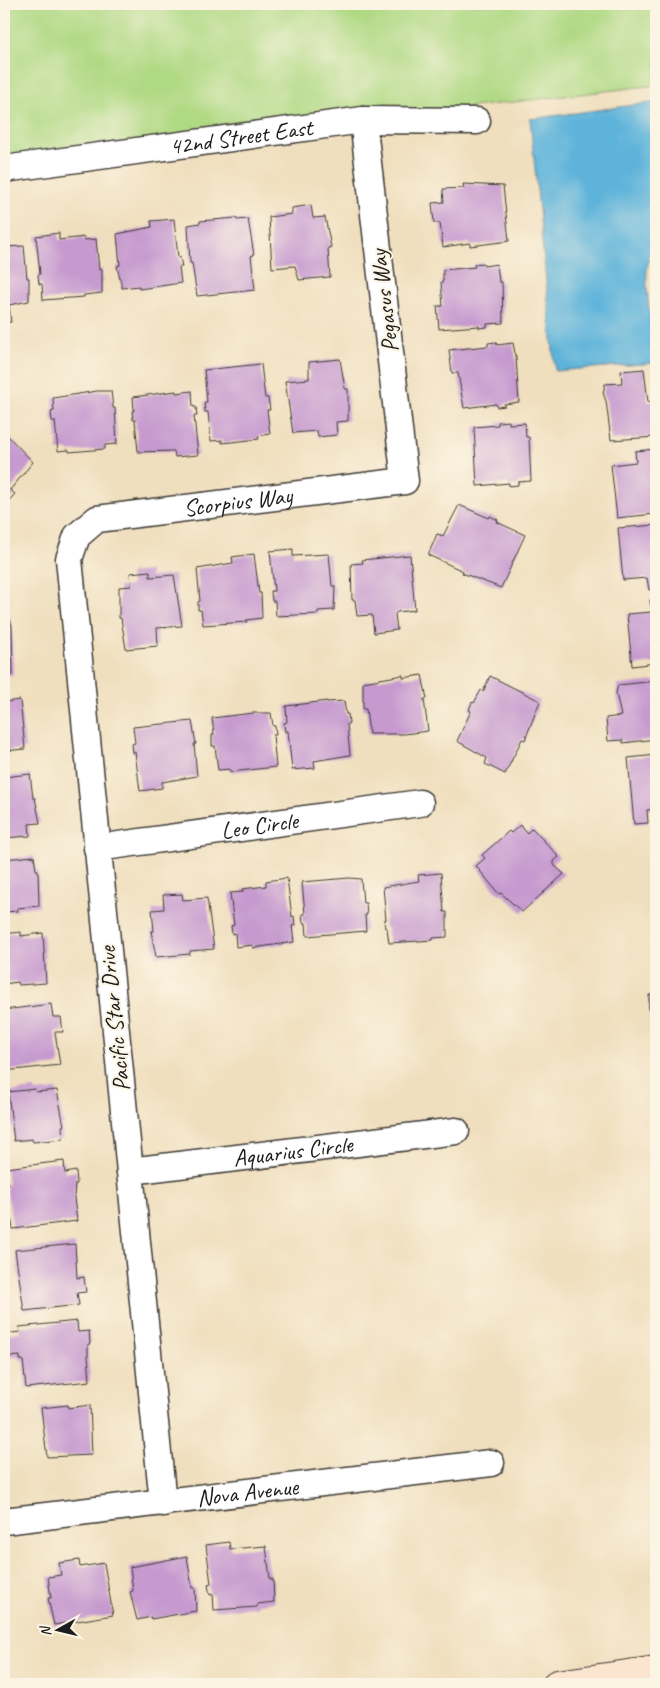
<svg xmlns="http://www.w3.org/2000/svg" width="660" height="1688" font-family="Caveat,sans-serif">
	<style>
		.green { fill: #b0d984; stroke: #667a50 }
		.water { fill: #5db3da; stroke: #3c687b }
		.building { fill: #c69acf }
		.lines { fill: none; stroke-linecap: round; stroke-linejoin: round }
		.minor-casing { stroke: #3c3934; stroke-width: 29 }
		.secondary-casing { stroke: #3c3934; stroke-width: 30 }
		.minor { stroke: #fff; stroke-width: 26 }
		.secondary { stroke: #fbe5cf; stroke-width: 28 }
		.labels { text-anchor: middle; stroke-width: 4; stroke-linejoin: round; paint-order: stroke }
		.street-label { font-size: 24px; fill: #1c1c1c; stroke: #fcf5e5 }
	</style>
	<rect width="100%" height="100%" fill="#fcf5e5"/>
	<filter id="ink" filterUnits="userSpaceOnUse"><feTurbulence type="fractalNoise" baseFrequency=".02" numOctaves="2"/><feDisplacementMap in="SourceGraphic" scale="10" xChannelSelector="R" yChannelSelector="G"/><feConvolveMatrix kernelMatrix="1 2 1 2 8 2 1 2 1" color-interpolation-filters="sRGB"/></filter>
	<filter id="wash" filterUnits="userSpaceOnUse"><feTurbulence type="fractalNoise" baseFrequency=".0096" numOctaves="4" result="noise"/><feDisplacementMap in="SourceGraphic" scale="20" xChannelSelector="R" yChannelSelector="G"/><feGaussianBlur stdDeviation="1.12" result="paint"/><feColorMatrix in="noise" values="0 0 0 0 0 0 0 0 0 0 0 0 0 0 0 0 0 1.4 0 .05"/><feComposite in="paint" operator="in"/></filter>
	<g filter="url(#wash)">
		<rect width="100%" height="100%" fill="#f0dfbe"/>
		<path class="green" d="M4 4H656V85L4 163Z"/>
		<path class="water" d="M656 102V242C635 273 656 328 656 363L555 371 530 119Z"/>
		<g id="blocks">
			<path class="building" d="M463 184 503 186 509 241 470 246V243L443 247 440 223H434L432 203 444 202 443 189 464 188Z
				M311 205 313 218 325 217 331 247 328 248 330 277 299 280 295 266 272 268 269 217 292 214V208Z
				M236 218 237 220 248 219 254 255 251 256 255 290 197 296 192 263H190L188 225 200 223V221Z
				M174 219 178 257H180L182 267H179L181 283 139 289V286L122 288 117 266 120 265 117 234 152 227 151 221Z
				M59 233V240L84 237V240L96 239 99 270 102 269V293L84 295V297L43 300 42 284H39L38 275 40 274 36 236Z
				M24 246 27 278H29V301L9 305 11 322 4 323V247Z
				M483 263 484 266 497 264 499 282H502L503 323 487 324V327L479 328V326L439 329 437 306H443L441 282 443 281V270L475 267 474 264Z
				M496 342 497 345 513 343 516 358 519 402 504 404 505 406 497 407 496 404 464 408 458 373H452L449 350 488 346V343Z
				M340 359 345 389H348V421L336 422 337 435 318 437 317 431 293 433 285 381 309 379V362Z
				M261 364 265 398H268L270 410H267L270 434 258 436 259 439 222 443V440L211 441 208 412H205L204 402H207L204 370Z
				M644 369 648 402 656 401V437L611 440 606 401 603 393 605 384 622 383 621 371Z
				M97 391H111L113 408H115L117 444 105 445V449L69 452V450L58 451 55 421H52L51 412 54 411 53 398Z
				M176 391V393L192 391 193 407H196L197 416H194L198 455 175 457 174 451 138 452 135 420H133L132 411H134L133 397Z
				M509 421V424L525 423 526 437H529L531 481 518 482V485L509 486V483L477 486 474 427 498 425V422Z
				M4 432 33 462 10 490 15 494 4 506Z
				M656 449V487L653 492 655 514 617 518 611 465 636 462 635 451Z
				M459 505 489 518 490 516 498 520 497 522 525 535 501 588 462 573 463 571 428 555 437 534 443 536Z
				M656 525V589L649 590 647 578 623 580 618 528Z
				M293 549V556L329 554 332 586H335L334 610 318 611V614L276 616 275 601H272L271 591H274L270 551Z
				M254 554 259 593H261L262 618 246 620 247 622 203 625 201 610H198V602L200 601 197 569 233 563 232 557Z
				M410 555 415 610 397 612 395 614 397 630 374 633 372 615 357 616 355 600H352L351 564 363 563 362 560Z
				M150 571V577L174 575 182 626 157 628 158 646 126 649 121 618H119V587L131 586 130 573Z
				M656 599V663L632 666 627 614 652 612 650 600Z
				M4 616H9L12 626 13 675H4Z
				M403 675V678L422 675 427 699H424L428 731 404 734H369L366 709H363V682Z
				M490 676 540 701 525 740 522 739 505 774 485 764 487 758 457 741 471 711 469 710 472 702 474 703 481 690 483 692Z
				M656 681V739L623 743V740L608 741 606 718 621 716 616 693 618 685Z
				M20 700 25 749 4 751V702Z
				M327 701V702L344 701 346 714H348L349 723 347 724 350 755 314 761 315 768 292 770 288 731 285 732 284 723 287 722 286 706Z
				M253 713H271L273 726H275L276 735H273L276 767 230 772V769L218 770 215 746H212V735L214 734 212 718Z
				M192 721 196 744H194L197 776 162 782V788L140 791 135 752 133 753 132 744 135 743 133 727Z
				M656 755V809L647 810 648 823 634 824 628 758Z
				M30 774 33 798H35L40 823 29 824 30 836 4 838V777Z
				M520 825 527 833 532 828 559 857 554 861V865L564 874 522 912 501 893 499 894 476 866 485 858 482 855 509 831 511 833Z
				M652 839H656V879L652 854H654Z
				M34 856 36 870H38L39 906 17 908 18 911 4 912 5 859Z
				M441 873 444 912H447V937L433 938V940L389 943 387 928H385L384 920H386L383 887 419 881 418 875Z
				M287 878 292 917 294 916 295 925 292 926 294 942 253 948V945L236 947 235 933 232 934 231 926 234 925 230 893 243 892 242 889 266 886V881Z
				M349 878 361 879 363 903H366L367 915H365L366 931 307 936 306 923H303L302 914H305L302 882Z
				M182 894 183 900 207 898 214 949 190 951V954L156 957 151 931H154L152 910 164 909 163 895Z
				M21 932V936L43 933 46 983 19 985 18 982 4 984V934Z
				M649 995H656V1046L649 1009Z
				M51 1004 53 1017H61L63 1032H55L60 1065 4 1071V1010Z
				M35 1089 36 1092 57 1090 64 1126H62L63 1139 33 1142 32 1139 14 1141 8 1092Z
				M64 1161 65 1173 76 1171 77 1184H75L74 1198 77 1221 13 1229 6 1185H8L6 1168Z
				M75 1244 77 1278 84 1277 86 1292 77 1293 79 1305 24 1311 15 1250Z
				M77 1321 78 1332 89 1331 90 1344H88V1356L90 1381 26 1388 23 1360H20V1356L6 1357 4 1334 20 1332 19 1327Z
				M68 1405V1408L90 1405 92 1455 47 1457 41 1408Z
				M229 1542 230 1549 266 1546 270 1579H273L274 1602 257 1604V1607L214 1610 213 1594 210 1595 208 1585 211 1584 206 1545Z
				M187 1556 192 1588H195L196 1611 151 1619V1617L137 1620 130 1592 133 1591 130 1567Z
				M79 1560 80 1567 104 1563 113 1615 54 1625 48 1598H51L48 1577 61 1575 59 1563Z"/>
		</g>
	</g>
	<g filter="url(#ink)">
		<use href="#blocks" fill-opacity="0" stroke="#3c3934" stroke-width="1"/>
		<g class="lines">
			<defs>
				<g id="minor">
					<path id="s1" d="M4 169 363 120 477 121"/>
					<path id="s2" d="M97 848 420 803"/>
					<path id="s3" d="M130 1171 456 1131"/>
					<path id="s4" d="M163 1503 69 559 77 536 97 519 405 481 363 120"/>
					<path id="s5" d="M4 1521 491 1463"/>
				</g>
				<path id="secondary" d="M557 1684 656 1670"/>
			</defs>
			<use href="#minor" class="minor-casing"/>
			<use href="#secondary" class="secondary-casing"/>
			<use href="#minor" class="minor"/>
			<use href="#secondary" class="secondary"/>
		</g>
	</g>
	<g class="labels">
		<g class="street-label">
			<text dy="8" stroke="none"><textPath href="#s1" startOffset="239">42nd Street East</textPath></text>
			<text transform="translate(384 301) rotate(-97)" y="8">Pegasus Way</text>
			<text dy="8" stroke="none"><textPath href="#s4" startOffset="1141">Scorpius Way</textPath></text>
			<text dy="8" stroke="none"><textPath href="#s2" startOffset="164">Leo Circle</textPath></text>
			<text transform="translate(114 1019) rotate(-96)" y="8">Pacific Star Drive</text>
			<text dy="8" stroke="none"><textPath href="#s3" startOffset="164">Aquarius Circle</textPath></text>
			<text dy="8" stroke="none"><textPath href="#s5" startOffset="245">Nova Avenue</textPath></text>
		</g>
	</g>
	<rect width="660" height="1688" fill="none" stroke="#fcf5e5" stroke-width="20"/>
	<g transform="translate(58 1630) rotate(262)" stroke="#fcf5e5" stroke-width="4" paint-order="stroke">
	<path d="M0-4L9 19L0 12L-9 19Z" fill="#1c1c1c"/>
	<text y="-8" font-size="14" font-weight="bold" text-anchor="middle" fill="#1c1c1c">N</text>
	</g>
</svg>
